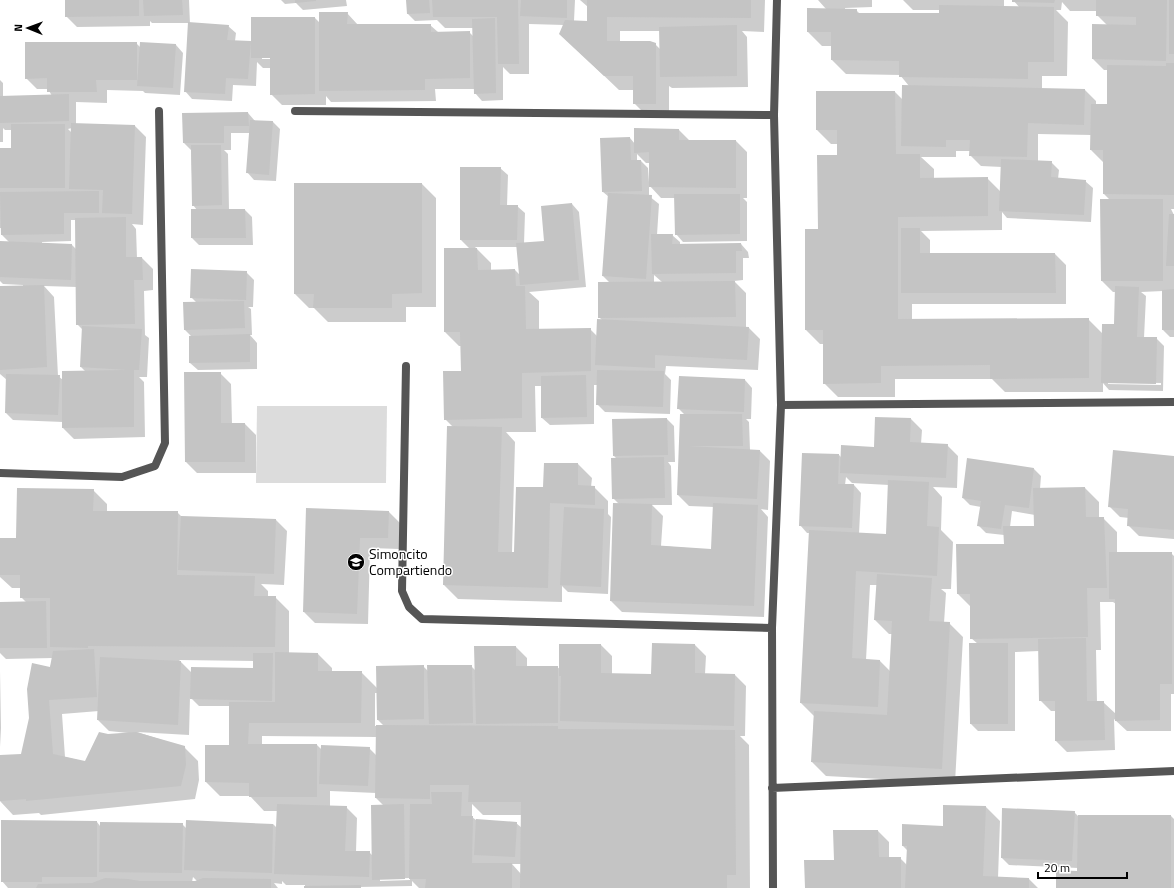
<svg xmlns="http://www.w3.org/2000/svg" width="1174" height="888" font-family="'Titillium Web',sans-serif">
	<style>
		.green { fill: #dcdcdc }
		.shadow { fill: #0003; fill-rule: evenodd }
		.building { fill: #c4c4c4 }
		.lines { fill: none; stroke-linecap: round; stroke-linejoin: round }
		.street { stroke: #555; stroke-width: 8 }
		.labels { text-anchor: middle; stroke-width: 3; stroke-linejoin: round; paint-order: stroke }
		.poi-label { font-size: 14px; fill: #000; stroke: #fff; text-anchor: start }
	</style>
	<rect width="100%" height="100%" fill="#fff"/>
	<path class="green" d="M257 406H387L386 483H256Z"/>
	<path class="shadow" d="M66 0H189L190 24 228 26 236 33 235 41 251 42 252 44 315 18 320 23 347 13 358 25H430L438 32H469L473 36V28H445L437 20 415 21 408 14 407 0H575L574 21 588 22V7L580 0H765L764 32 742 31 747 37 748 87 672 88 669 86V117H648L634 103V90H619L575 48 564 25 529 24V74H510L503 67V100L482 101 475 93V89H435L436 101 331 102 326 96V105H282L271 94V68H263L257 62 256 86 233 85 232 101 192 99 185 91 189 23H152L150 21V26L77 27 66 16ZM620 31H660V49L655 44 620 42ZM262 57H275V59H262Z
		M281 0H346L347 6 303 10 296 3 285 4Z
		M818 0H872V7L845 8V10H856L860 14H940V10H913L903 0H1004V7H1019L1013 0H1174V209H1171L1174 215V337H1170L1163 330V291L1141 292 1146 296 1144 338H1156L1164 346 1163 391 1109 390 1103 383V392H1005L992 379H895V397H838L824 383V344H820L806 330 819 230 838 156V144H831L817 130 895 92 903 100 909 86 900 75 846 74 832 60V46H822L808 32 826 9ZM1062 2 1070 11H1097V15L1107 25 1093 59 1104 70H1108V105H1096V101L1085 90 1042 89V76H1067L1068 22 1056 10H1061ZM1038 134 1091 135V150L1104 163V194L1110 200 1102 281 1113 292H1116L1115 325 1103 334 1088 319 912 320V304H1066V265L1055 254H930V240L921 231 1002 230V212L1007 218 1091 222 1093 188 1085 181 1058 179 1059 170 1051 162H1038ZM956 151H970V155L981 166 1002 167 1001 192 987 178 934 179V169L921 157H956ZM1108 382 1161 383V385L1108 384Z
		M136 43 140 47 176 45 183 53 180 95 145 93 143 91 107 90V103L76 102V124L135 126 146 137 143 225 132 224 136 229 137 258H142L153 269V290L144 291 145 335 149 338 147 377H139L144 382 145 437 74 439 63 428V422L13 420 6 413 7 380 0 374V287H23V285L3 284 0 281V242H9L2 235V228H0V232V149H12V130H5L3 128V142H0V80L3 83V97L52 96 48 89H37L26 78ZM72 128V133L68 129ZM71 220H76V249L72 245 42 244V242L71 241ZM44 286 77 287V324L83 330 81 367 86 372 63 380 58 376 54 297Z
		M248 113 255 121 273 122 280 129 276 181 254 180 247 172 250 133H231V150H224L228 154 229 210H245L252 217 253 245H199L192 238 197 210 193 205 191 150 184 143Z
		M635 129 679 130 690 141H736L747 152V198H743L747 202V241L683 242 676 234 675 198H661L649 185V196L659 204 657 235H672L680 242V245L741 244 748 252 749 258H743V280L734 281 746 293V328H749L760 339 758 370 666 366 665 374 671 380 670 414 605 412 597 404 598 385H594V424L550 425 542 418V386H535L536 432H506L515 442 512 553H515L544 488 578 464 592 478 591 487H594L608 501V514L611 517 608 594 568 592 562 586V602L458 599 444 585 448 427H453L445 419 462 372 461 346H459L445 332 470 249 461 240 500 168 508 175 507 206H517L525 213 524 244 545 242 572 204 579 212 586 287 529 292 539 301V330L590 329 597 336 602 320 599 317 610 283 603 276 609 197 603 192 630 138 635 144ZM637 154 646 163H650V182H649L648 168 641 161H637ZM475 247H518L520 275 515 270 491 271V263ZM654 275 662 282H654Z
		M295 184H422L436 198V307H406V322H328L314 308H309L295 294Z
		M246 272 254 280 253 307H248L251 309 252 335H250L257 343V369L198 370 190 363 192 337 184 329 197 303 191 297Z
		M220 373 231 384 232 424H245L256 435V473H197L186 462Z
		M680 377 745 380 752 388 751 419H746L749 422 750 450H759L770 461 768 510 761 509 768 517 764 617 622 612 611 601 619 504 613 498 617 459 614 456 667 419 674 426 675 462H668L671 466 672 505H652L663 516 661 546 712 550 714 507 689 506 678 495 685 415 678 408Z
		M911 419 922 430 921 444 947 445 958 456 957 488 933 487 942 497 941 530 953 542 951 589H941L946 593 944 623H949L963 637 955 783 826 776 812 762 814 716 801 703 810 533H807L800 525 839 455 842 458 875 448ZM846 477 852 483 889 485 887 535 859 534 861 493 854 485H845ZM870 585H877L875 620 889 634H893L891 672 880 661 866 660Z
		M1174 457V539L1139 536 1128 525 1129 518 1120 517 1109 506Z
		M968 460 1034 469 1041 476 1040 489 1085 488 1099 502V518H1103L1117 532V553H1171L1174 556V694H1171V731H1127L1114 719 1115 750 1067 752 1056 741V711H1051L1040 700 1039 651 1015 652V731H978L971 724 978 644 971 638V607L958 594 1005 545 1004 535 986 533 978 525 981 507 970 505 963 498ZM1012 511 1035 515V527H1010ZM1100 602H1113L1116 604V714L1103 702H1097L1096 650H1101Z
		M93 490 107 504V512H177L182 517 276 520 287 531 284 585 261 584 268 591V597H275L289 611V653L318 654 332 668V672H361L377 688 423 666 428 671 471 666 475 670 516 647 527 658V667H557L560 669V645H601L612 656V674L652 675 695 645 706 656 705 674 735 675 746 686 745 736H740L749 745 750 888H419L412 881V886L305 888V885H286L282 881V884L274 883 278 888H8L2 881 97 822 100 826 182 824 186 828 273 824 277 828V811H264L250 796H220L206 782 230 746V706H199L190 697 189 735 137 732 184 747 198 761 199 780 195 799 41 815 39 813 13 815 0 801V756L22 755 53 658 6 659 0 653V603L26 602 21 597V588H12L0 577V539H17ZM179 660 254 661V670L192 673ZM375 693H377L378 720 384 726H375ZM99 711 98 720 109 731 128 733 107 735 86 762 65 757 62 714ZM262 736 376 737V755L369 748 321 749 317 745H262ZM330 791 376 793V798L384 806 372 855 369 852H356L357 818 346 807 330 806ZM472 804 483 815H522V828L516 823 476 820 472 817ZM512 864H522L521 874ZM193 877 197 881 192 882ZM410 878V880L380 881V879Z
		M307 509 389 512 400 523 399 549 370 548 368 624 315 623 304 612Z
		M0 671 1 728 0 747Z
		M986 807 1000 821 998 878 1029 879 1038 888H806L835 861 834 831H878L889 842V858H900L907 865 908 851 903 846Z
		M1074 812 1078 816H1171L1174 819V888H1057L1078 872V868L1009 865 1002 858Z"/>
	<path class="building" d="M65 0H139V16L65 17Z
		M143 0H182L183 15 144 16Z
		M295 0H316V1L295 3Z
		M406 0H429L430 13 407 14Z
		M432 0H518L519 64H498L497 17H433Z
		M521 0H567V18L520 16Z
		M587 0H751V18L607 17V41H650L656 43V104H633V76H604L559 34 565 20 587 21Z
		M1012 0H1055L1054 3 1012 2Z
		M1096 0H1167L1166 61 1092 59V24L1136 25V17L1096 16Z
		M1169 0H1174V54H1169Z
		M939 5 1054 7V62H1028V79L899 77V61L831 60V32H807V8L857 9V13H939Z
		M319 12H348L347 24H431V32L470 31V78L425 79V90L319 91Z
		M251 17H315V94L270 95V58H251Z
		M495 18 496 93 474 94 472 19Z
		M188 22 229 25 227 40 251 41 248 79 226 78 225 94 184 92Z
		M737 25V76L660 77 659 27Z
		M25 42H137V80H96L97 92H47V78L25 79Z
		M140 42 176 44 173 88 137 86Z
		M1166 63H1174V195L1103 194V150H1090L1091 104H1107V65L1166 66Z
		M902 85 1085 89 1084 125 1028 123 1027 157 969 156 970 140H946V147L901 146Z
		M816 91H895L896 154H920V178L988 177V216L898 217V319L1089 318V378L990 379V365L881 366V383L823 384V330H805V229H818L817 155H837V130H816Z
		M69 94V121L0 123V96Z
		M248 112 249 126H224V143H183L182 113Z
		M250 120 273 121 269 175 246 173Z
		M71 123 135 125 132 214 102 213 103 190 69 189Z
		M11 124H65V188H0V148H11Z
		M634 128 679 129V140H736V188L649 187V152L634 153Z
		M630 137 631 160H641L642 191 602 192 600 138Z
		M191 145H221L222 205 192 206Z
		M1001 159 1052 161 1051 177 1086 180 1084 215 999 211Z
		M460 167H501L500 205H518L517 240H460Z
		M294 183H422V293L392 294V308H313L314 294H294Z
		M99 191V213H64V234L1 235 0 192Z
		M608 193 652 195 646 279 602 276Z
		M674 194H740V234L675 235Z
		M1100 199H1163V281H1101Z
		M572 203 579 280 520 285 516 243 544 241 541 206Z
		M191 209H245L246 238H191Z
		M1169 214H1174V266H1166Z
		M126 217V257H142L143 280H134L135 324 76 325 75 218Z
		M901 228H920V253H1055L1056 293H901Z
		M651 234H673L672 244 741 243 742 251H736V273L652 274Z
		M0 241 72 244 71 280 0 277Z
		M444 248H477L478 270 515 269 516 286H525L526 329 591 328V371L522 373V418L444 420 443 371H461L460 332H444Z
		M191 269 247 271 246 300 190 298Z
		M735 281 736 317 598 318V282Z
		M44 285 47 367 0 370V286Z
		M1115 286 1139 287 1137 337H1157L1156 384 1101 383 1102 324H1114Z
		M1174 289V330H1162V290Z
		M244 301 245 328 184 330 183 302Z
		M597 319 749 327 747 360 655 355V368L595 365Z
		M82 326 142 329 139 370H134V427L62 428V371L127 370 80 367Z
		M250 334V362L189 363V336Z
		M597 370 664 371 663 407 596 405Z
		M184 372H221V423H245V462H185Z
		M6 374 60 375 58 415 5 413Z
		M586 375 587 417 541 418V376Z
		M679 376 745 379 744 412 677 409Z
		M680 414H742L743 446H688L760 450 757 499 677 495Z
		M875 417 911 418 910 442 948 444 946 478 840 473 841 445 874 447Z
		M667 418 668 455 613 456 612 419Z
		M447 426 502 427 498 552H514L516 487H543L544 463H578V485L595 486V505L550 503 548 588 443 585Z
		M1113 450 1174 456V530L1127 526 1128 509 1108 507Z
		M802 453 839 454 838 484H854L852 528 799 526Z
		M664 457 665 498 612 499 611 458Z
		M967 458 1034 468 1029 508 1005 505 1001 529 977 526 981 501 962 498Z
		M888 480 929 482 927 526 939 527 937 576 856 571 852 658 880 660 878 707 800 703 809 530 886 534Z
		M1085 487 1086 517H1104L1107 588H1087L1088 637 970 639V594H957L956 544H1004L1003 526H1034L1033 488Z
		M17 488 94 489 93 511H178L177 575 255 576 254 596H276L275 647 88 646V648L50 647V598H20V575H0V538H16Z
		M613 503 652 504 651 545 711 549 713 503 758 505 754 606 610 601Z
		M564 507 604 509 601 587 560 585Z
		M306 508 389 511 388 538H360L357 614 303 612Z
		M181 516 276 519 274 574 178 570Z
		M1109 552H1172V684H1160V720L1115 721V599H1109Z
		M877 574 932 578 929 621 950 622 942 769 811 762 814 711 887 715 892 621 874 620Z
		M46 601 47 648H0V602Z
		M1086 638 1087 701H1104L1105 740 1055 741V701H1039L1038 639Z
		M652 643 695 644V673L735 674 734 726 560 721 561 676H559V644H601V673L651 674Z
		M969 643H1008V724H970Z
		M474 646H516V666H558V723L476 724Z
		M94 649 97 697 49 700 53 754 85 761 99 732 108 734 136 732 185 746 186 765 181 786 26 801V799L0 801V755L21 754 29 718 27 689 32 663 50 667 53 651Z
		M275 652 318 653V671H362L361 723H249L248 744H317V797H249V783L205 782V745H229V702H275Z
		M253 653H273L272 701 190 699 191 667 253 668Z
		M100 657 181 661 178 725 97 720Z
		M424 665V719L377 720 376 666Z
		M427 665H472L473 723 429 724Z
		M376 725 558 726V729L735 730 736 875H727V888H520L521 802H468L469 785H430V799L375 798Z
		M321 745 370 747 368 786 319 784Z
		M431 792H462L461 816H473L472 863H512V888H425L426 879H409L410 804H432Z
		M277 804 347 806 345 851H370L369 877 274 874Z
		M404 804 405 879 372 880 371 805Z
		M943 805 986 806 983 876 1029 878V888H905L907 846H902V824L943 826Z
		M1002 808 1075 811 1072 861 1001 858Z
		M1078 815H1171V888H1056V870L1077 871Z
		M476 819 517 822 515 857 474 855Z
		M1 820 97 821V877H42V882H1Z
		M186 820 273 824 272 873 184 870Z
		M100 822 183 823 182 873 99 872Z
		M833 830H878L879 857H901V888H805L804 860H834Z
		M105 878 128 879 140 881H195L203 878 271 879V888H36L38 884 92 883Z
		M361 885V888H304V886Z"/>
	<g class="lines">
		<path class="street" d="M295 111 774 115
			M406 366 402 591 409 607 422 619 772 628
			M781 405 1174 402
			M0 473 122 477 155 466 165 443 159 111
			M772 788 1174 771
			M773 888 772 628 781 405 774 115 777 0"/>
	</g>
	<defs>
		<symbol id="school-disc" viewBox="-11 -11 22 22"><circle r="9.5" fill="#000" stroke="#fff"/><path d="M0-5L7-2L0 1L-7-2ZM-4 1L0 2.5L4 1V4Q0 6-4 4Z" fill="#fff"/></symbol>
	</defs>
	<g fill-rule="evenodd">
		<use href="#school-disc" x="346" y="552" width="20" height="20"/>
	</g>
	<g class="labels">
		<g class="poi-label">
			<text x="369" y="559">Simoncito<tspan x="369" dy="16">Compartiendo</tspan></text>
		</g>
	</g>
	<g transform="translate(28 28) rotate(271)" stroke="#ffffff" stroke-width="3" paint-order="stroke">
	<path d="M0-3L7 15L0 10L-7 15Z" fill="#000000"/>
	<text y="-6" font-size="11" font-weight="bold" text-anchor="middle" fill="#000000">N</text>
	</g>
	<path d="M1038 872v6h89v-6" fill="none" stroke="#000000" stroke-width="2"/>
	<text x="1044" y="872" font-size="12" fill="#000000" stroke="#ffffff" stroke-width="3" paint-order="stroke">20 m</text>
</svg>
